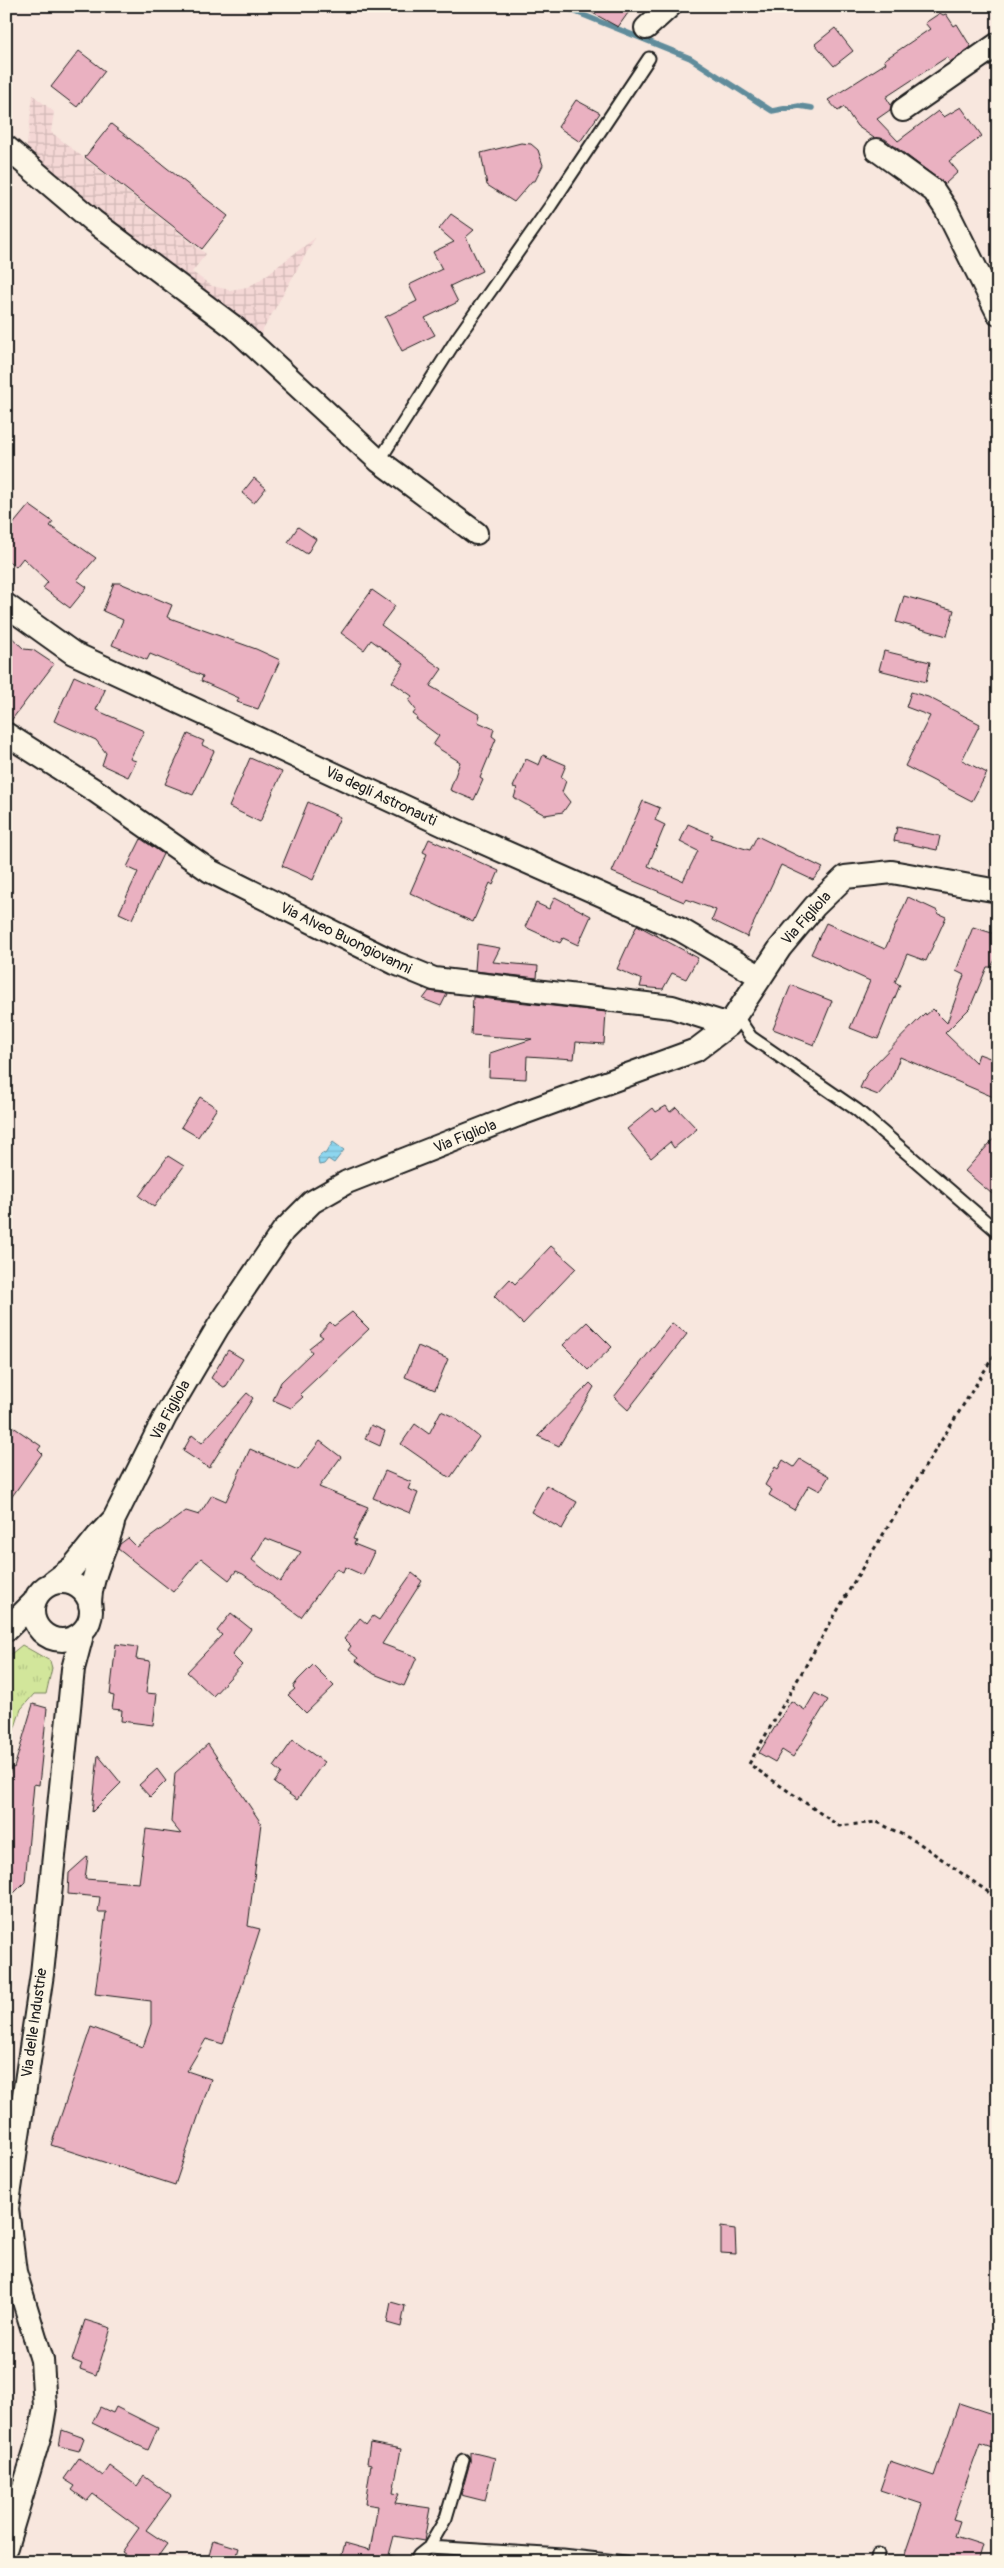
<svg xmlns="http://www.w3.org/2000/svg" width="1004" height="2568" font-family="Pangolin,sans-serif">
	<style>
		.industrial { fill: url(#industrial-grid) }
		.grass { fill: url(#grass-tufts); stroke: #77815c }
		.water { fill: url(#water-rules); stroke: #608c9b }
		.lines { fill: none; stroke-linecap: round; stroke-linejoin: round }
		.stream { stroke: #608c9b; stroke-width: 5.5 }
		.building { fill: #eab1c1; stroke: #1c1c1c; fill-rule: evenodd }
		.service-casing { stroke: #1c1c1c; stroke-width: 15 }
		.minor-casing { stroke: #1c1c1c; stroke-width: 26 }
		.path { stroke: #1c1c1c; stroke-width: 3; stroke-dasharray: 4 4; stroke-linecap: butt }
		.service { stroke: #fcf5e5; stroke-width: 11 }
		.minor { stroke: #fcf5e5; stroke-width: 22 }
		.labels { text-anchor: middle; stroke-width: 4; stroke-linejoin: round; paint-order: stroke }
		.street-label { font-size: 15px; fill: #1c1c1c; stroke: #fcf5e5 }
	</style>
	<defs>
		<pattern id="industrial-grid" width="8" height="8" patternUnits="userSpaceOnUse" patternTransform="scale(1.25)"><rect width="8" height="8" fill="#f4d7d5"/><path d="M0 4h8M4 0v8" fill="none" stroke="#d1b8b6"/></pattern>
		<pattern id="grass-tufts" width="24" height="20" patternUnits="userSpaceOnUse" patternTransform="scale(1.25)"><rect width="24" height="20" fill="#d2e69b"/><path d="M3 7l-1-3M5 7V3M7 7l1-3M15 17l-1-3M17 17v-4M19 17l1-3" fill="none" stroke="#b4c585"/></pattern>
		<pattern id="water-rules" width="6" height="5" patternUnits="userSpaceOnUse" patternTransform="scale(1.25)"><rect width="6" height="5" fill="#8dd6ef"/><path d="M0 2.5h6" fill="none" stroke="#79b7cc"/></pattern>
	</defs>
	<rect width="100%" height="100%" fill="#f8e7de"/>
	<filter id="ink" filterUnits="userSpaceOnUse"><feTurbulence type="fractalNoise" baseFrequency=".02" numOctaves="2"/><feDisplacementMap in="SourceGraphic" scale="10" xChannelSelector="R" yChannelSelector="G"/><feConvolveMatrix kernelMatrix="1 2 1 2 8 2 1 2 1" color-interpolation-filters="sRGB"/></filter>
	<g filter="url(#ink)">
		<path class="industrial" d="M33 95 54 112 51 132 206 254 192 272 212 286 230 290 247 287 257 282 315 238 260 335 26 153Z"/>
		<path class="grass" d="M22 1645 50 1661 52 1668 46 1694H34L21 1709 6 1754V1658Z"/>
		<path class="water" d="M333 1142 344 1150 334 1163 328 1159 324 1164 319 1165 318 1159 322 1153 325 1154Z"/>
		<g class="lines">
			<path class="stream" d="M561 6 690 58 772 111 799 106 812 108"/>
		</g>
		<path class="building" d="M580 6H633L618 27Z
			M940 13 943 15 946 14 954 26 957 24 971 47 950 62 947 57 886 97 891 105 890 110 877 119 898 141 938 111 944 117 961 107 982 136 949 161 958 172 945 184 885 139 874 138 857 126 844 107 838 111 828 100 886 63 884 60 930 29 925 23Z
			M835 28 853 51 834 66 815 44Z
			M79 51 105 71 77 107 51 87Z
			M576 100 600 113 580 142 558 127Z
			M111 124 228 216 202 249 85 157Z
			M521 143 531 144 538 150 543 165 535 181H532L514 202 487 185 481 153Z
			M451 214 474 230 466 237 482 271 450 286 458 302 425 318 435 335 402 351 385 317 417 301 409 285 442 269 433 252 454 242 439 229Z
			M254 478 266 488 254 503 242 493Z
			M29 505 53 522 50 526 96 558 77 580 87 587 70 608 43 588 48 582 23 558 16 567 6 559V533Z
			M298 527 316 539 307 554 288 542Z
			M114 583H120L172 605 167 617 256 649 280 660 258 709 237 702 239 698 201 681 203 676 150 654 147 660 112 645 123 620 103 611Z
			M372 590 395 606 381 625 442 669 430 686 480 715 478 722 494 729 492 736 496 739 480 778 483 780 474 800 450 790 460 762 433 745 439 736 416 719 417 717 413 714 416 710 409 701 412 696 392 682 404 664 371 640 364 650 341 633Z
			M904 596 954 610 947 636 896 622Z
			M6 632 24 649 33 650 54 664 10 722 6 721Z
			M884 651 930 662 926 682 879 670Z
			M74 676 105 690 96 710 144 731 130 759 136 761 128 777 102 765 106 753 96 740 54 721Z
			M911 692 928 697 980 724 962 760 987 773 972 801 905 766 930 716 906 707Z
			M188 734 204 741 202 745 214 751 193 795 165 784Z
			M543 755 566 765 561 777 566 781 562 792 570 802 563 812 545 815 514 798 517 788 513 787 526 759 539 765Z
			M250 758 282 772 260 822 229 807Z
			M643 801 660 808 655 820 665 825 648 866 683 881 698 851 680 842 688 824 713 835 711 838 746 849 750 850 757 836 823 868 813 880 781 865 747 937 712 920 716 910 686 899 684 902 612 872Z
			M308 802 340 817 313 880 282 866Z
			M897 827 940 836 937 850 894 841Z
			M141 839 163 854 132 919 119 913 138 872 127 867Z
			M429 839 499 871 493 885 490 883 473 922 410 893 427 854 423 852Z
			M555 897 591 916 578 945 563 938 560 943 525 927 536 903 549 909Z
			M908 897 938 911 937 913 946 917 926 961 907 954 895 982 900 985 878 1039 850 1028 870 981 811 954 826 923 885 949Z
			M637 925 698 958 686 979 672 973 663 989 640 987 642 980 617 969Z
			M973 927 998 935V954L991 967H987L970 1008 945 1033 976 1063 979 1054 998 1061V1099L900 1057 891 1080 878 1095 860 1088 868 1071 925 1013 926 1015 933 1009 947 1023 964 975 956 971Z
			M477 944 500 948 493 962 538 966 537 978 475 971Z
			M791 985 832 1001 814 1045 773 1029Z
			M429 991 447 994 441 1006 423 999Z
			M473 997 606 1012 604 1044 576 1042 574 1059 527 1056 526 1079 489 1077 490 1053 532 1039 471 1035Z
			M200 1097 217 1108 198 1137 181 1127Z
			M666 1106 670 1112 676 1107 697 1129 674 1148 670 1142 651 1158 627 1129 653 1108 656 1112Z
			M998 1134V1199L965 1171Z
			M168 1156 184 1166 154 1207 139 1196Z
			M551 1246 576 1268 523 1324 494 1296 510 1279 515 1284Z
			M352 1312 369 1329 300 1394 303 1397 291 1408 273 1400 281 1382 312 1352 309 1348 323 1337 319 1334 330 1322 334 1326Z
			M587 1322 612 1347 588 1370 563 1345Z
			M672 1323 687 1334 628 1410 614 1397Z
			M418 1346 448 1359 435 1390 405 1377Z
			M228 1350 243 1359 225 1388 211 1378Z
			M590 1383 594 1387 559 1446 538 1436Z
			M247 1393 253 1398 209 1468 183 1451 192 1435 202 1443Z
			M441 1411 454 1417 479 1437 450 1478 401 1444 415 1424 429 1434Z
			M6 1422 41 1446 38 1450 42 1454 6 1505Z
			M371 1425 385 1431 380 1446 365 1439Z
			M320 1441 341 1457 319 1487 368 1507 353 1539 356 1540 354 1544 374 1552 363 1575 345 1567 343 1572 336 1569 301 1617 243 1574 236 1571 229 1580 201 1558 173 1592 118 1549 120 1544 128 1538 137 1547 186 1511 199 1515 212 1495 226 1501 250 1449 298 1470ZM265 1538 301 1552 280 1582 252 1560Z
			M800 1459 829 1476 820 1491 809 1485 794 1510 769 1495 772 1490 765 1485 775 1467 778 1469 783 1460 794 1467Z
			M385 1471 411 1482 408 1489 418 1493 410 1513 373 1498Z
			M546 1485 577 1502 562 1529 531 1512Z
			M412 1573 422 1581 382 1644 417 1657 404 1686 374 1674 356 1661 358 1658 348 1650 351 1646 344 1639 360 1618 367 1624 373 1616 379 1620Z
			M231 1613 251 1629 232 1655 242 1665 213 1696 187 1672 222 1635 217 1631Z
			M116 1644 138 1647 136 1659 150 1661 146 1693 157 1694 153 1725 121 1721 122 1710 112 1709 114 1696 110 1695Z
			M313 1665 334 1686 306 1713 288 1695 295 1689 293 1687 298 1680Z
			M815 1693 828 1700 793 1757 782 1750 775 1762 759 1753 791 1701 805 1710Z
			M33 1704 47 1708 39 1785 34 1784 25 1882 6 1901V1782L12 1767 14 1768Z
			M293 1740 324 1762 297 1800 274 1783 281 1773 274 1767Z
			M208 1744 261 1823 248 1926 260 1929 223 2044 206 2039 187 2071 211 2079 175 2185 51 2145 91 2027 143 2047 151 2024V2001L95 1994 106 1912H98L100 1897 68 1894 69 1873 88 1856 85 1879 139 1883 146 1829 181 1834 171 1822 175 1773Z
			M98 1755 121 1783 92 1812Z
			M157 1769 166 1781 150 1797 139 1785Z
			M721 2227 735 2229 736 2254 721 2253Z
			M391 2302 405 2306 401 2327 387 2323Z
			M85 2320 111 2328 96 2375 80 2369 82 2364 72 2360Z
			M959 2403 998 2416V2450L980 2444 953 2519 960 2521 955 2536 983 2545 978 2562H902L922 2504 880 2490 890 2461 934 2476Z
			M100 2407 113 2413 116 2407 158 2428 148 2450 92 2423Z
			M62 2430 84 2438 79 2451 59 2446Z
			M370 2443 401 2449 393 2493 399 2494 395 2503 430 2508 424 2541 394 2536 389 2555 396 2557V2562H340L345 2543 370 2550 378 2506 365 2504 371 2464 367 2463Z
			M470 2452 495 2458 485 2501 461 2495 470 2462Z
			M79 2458 103 2476 110 2466 137 2486 144 2476 171 2496 146 2530 167 2544 154 2562H136L122 2552 139 2528 93 2494 87 2501 72 2490 75 2486 64 2479Z
			M213 2540 239 2548 235 2562H207Z"/>
		<g class="lines">
			<defs>
				<path id="service" d="M379 461 458 337 551 205 649 58
					M736 1015 751 1037 857 1110 998 1232
					M429 2547 563 2555 625 2562
					M415 2562 419 2555 429 2547 446 2518 463 2460
					M876 2562 878 2554"/>
				<path id="minor" d="M646 28 670 6
					M903 110 998 44
					M6 147 93 221 235 328 379 461 476 533
					M877 150 934 191 946 209 998 313
					M6 605 73 653 446 826 681 930 761 977
					M6 734 97 792 210 871 395 963 434 979 672 1007 729 1025
					M33 1611a29 29 0 1 1 58 0a29 29 0 1 1-58 0Z
					M53 1582 73 1567 98 1536 114 1519 165 1417 218 1327 283 1231 312 1202 347 1182 518 1115 696 1050 729 1025 780 948 815 906 845 877 892 872 998 891
					M90 1605C90 1575 106 1551 113 1523
					M6 1630 33 1603
					M6 2547 41 2431 45 2407 42 2360 15 2272 7 2209 42 1974 73 1669 83 1631"/>
			</defs>
			<use href="#service" class="service-casing"/>
			<use href="#minor" class="minor-casing"/>
			<path class="path" d="M998 1349 858 1575 749 1764 839 1826 877 1822 919 1843 998 1899"/>
			<use href="#service" class="service"/>
			<use href="#minor" class="minor"/>
		</g>
	</g>
	<g class="labels">
		<g class="street-label">
			<text transform="translate(381 796) rotate(25)" y="5">Via degli Astronauti</text>
			<text transform="translate(806 918) rotate(-48)" y="5">Via Figliola</text>
			<text transform="translate(346 938) rotate(26)" y="5">Via Alveo Buongiovanni</text>
			<text transform="translate(465 1136) rotate(-22)" y="5">Via Figliola</text>
			<text transform="translate(170 1410) rotate(-61)" y="5">Via Figliola</text>
			<text transform="translate(34 2023) rotate(-82)" y="5">Via delle Industrie</text>
		</g>
	</g>
	<rect width="1004" height="2568" fill="none" stroke="#fcf5e5" stroke-width="25"/>
	<rect x="12" y="12" width="979" height="2543" fill="none" stroke="#1c1c1c" stroke-width="2" filter="url(#ink)"/>
</svg>
